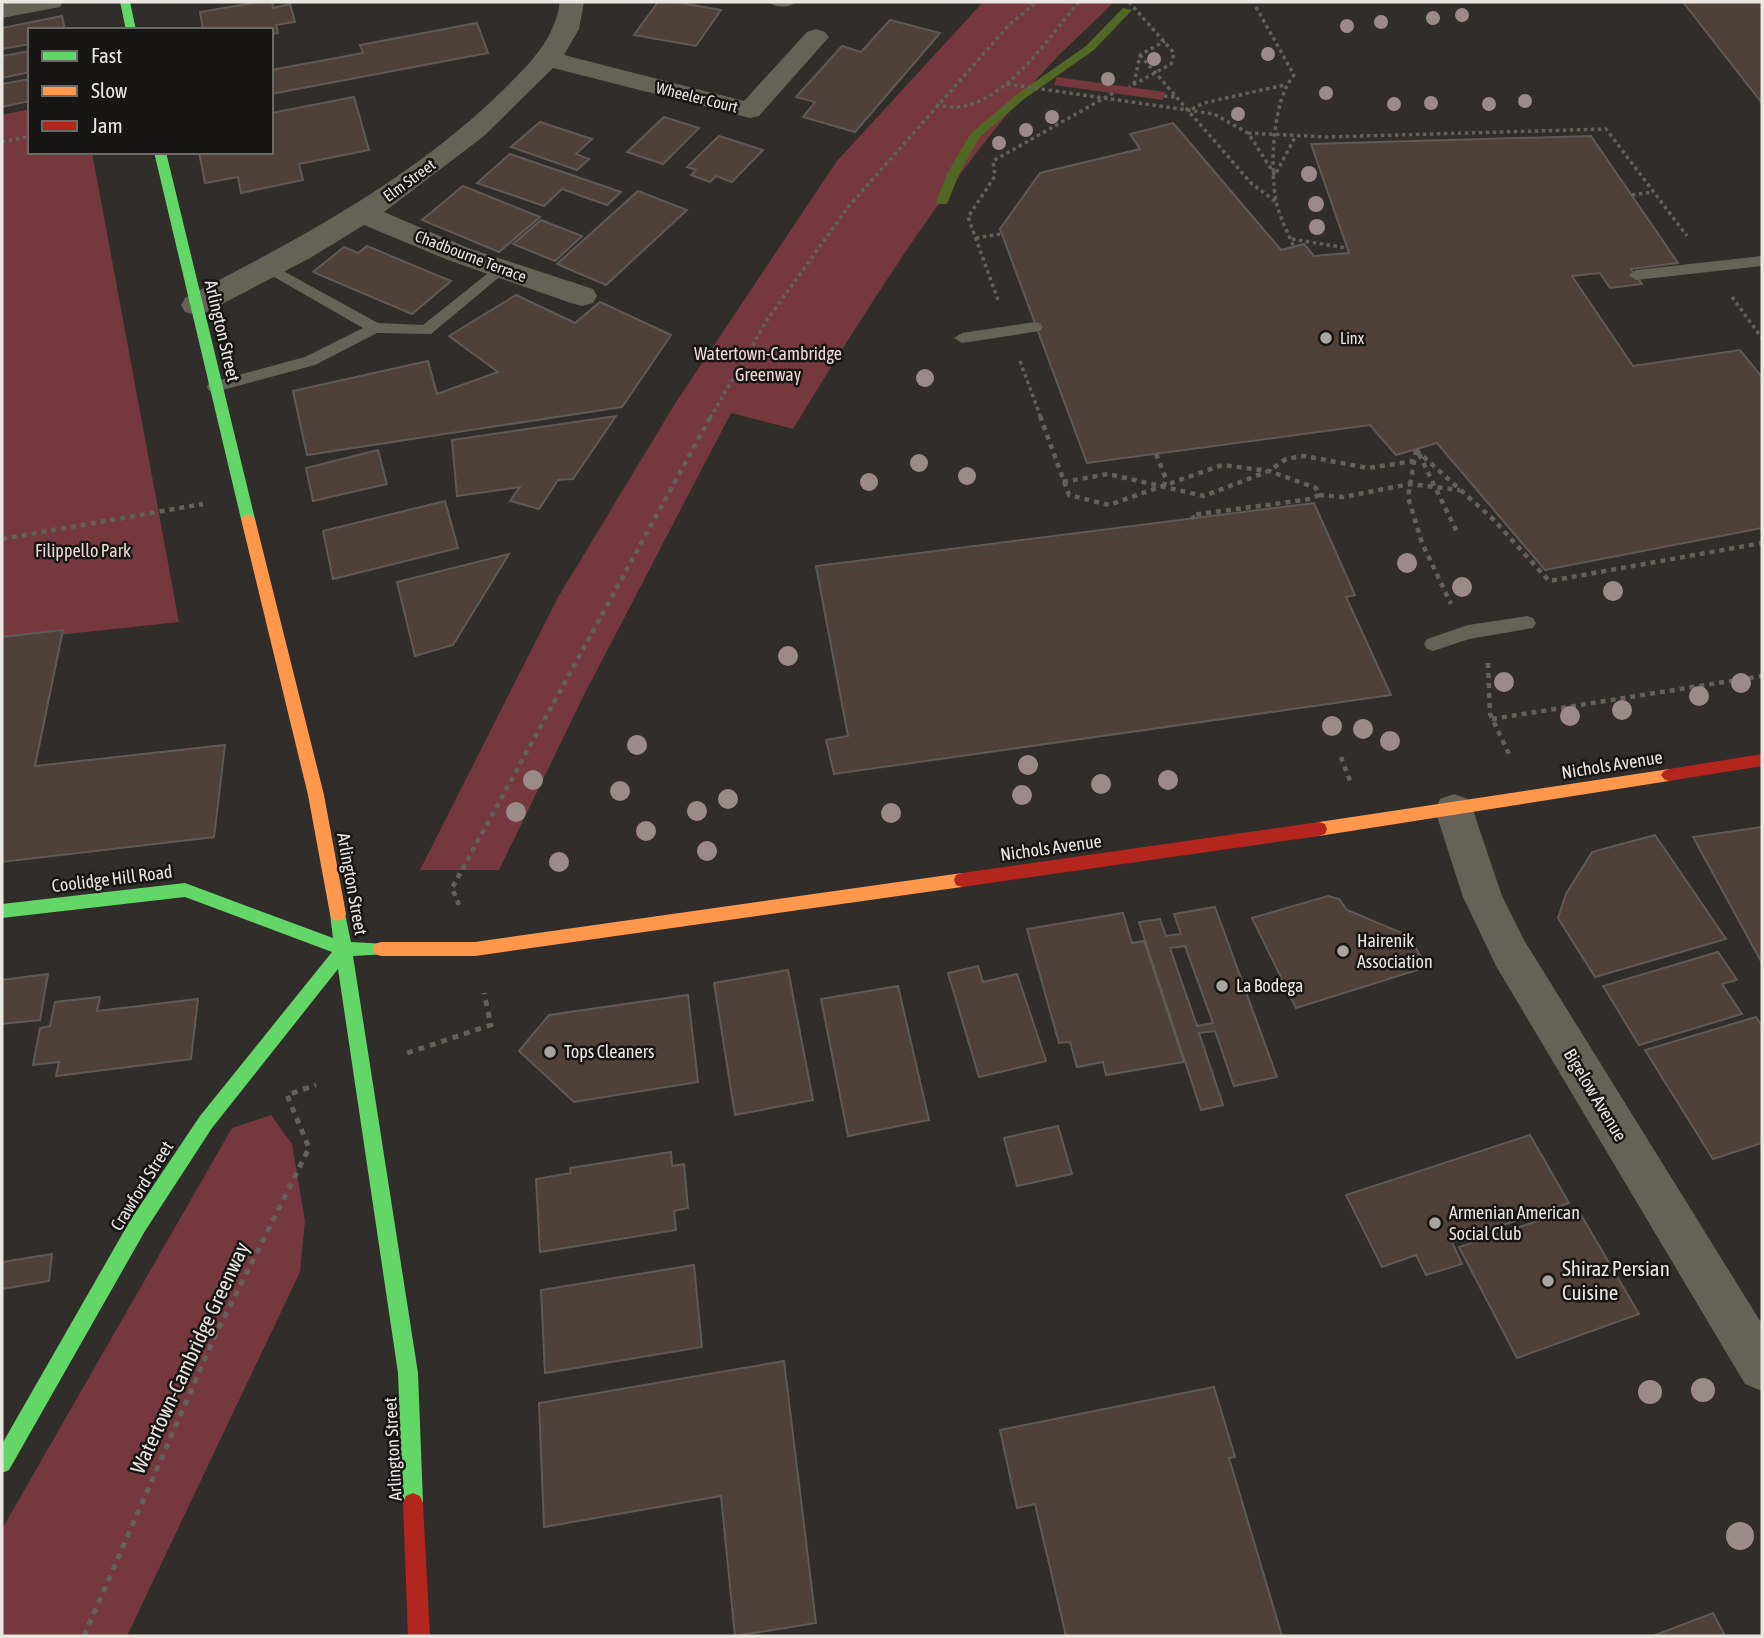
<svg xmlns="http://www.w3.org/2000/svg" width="1764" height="1638" font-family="'Asap Condensed',sans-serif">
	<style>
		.green { fill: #74383d }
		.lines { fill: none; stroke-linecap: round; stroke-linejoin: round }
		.stream { fill: #536725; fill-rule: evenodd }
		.building { fill: #4f4039; stroke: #5d5a58; stroke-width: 2; fill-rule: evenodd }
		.path-far2 { stroke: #63615a; stroke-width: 3.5; stroke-dasharray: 3.5 3.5; stroke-linecap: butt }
		.path-far1 { stroke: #63615a; stroke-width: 4.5; stroke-dasharray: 5 5; stroke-linecap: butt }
		.path { stroke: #63615a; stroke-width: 5; stroke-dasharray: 6 6; stroke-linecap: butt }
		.lane { fill: #656358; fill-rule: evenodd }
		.street { fill: #656358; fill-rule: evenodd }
		.fast { fill: #63d668; fill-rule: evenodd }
		.slow { fill: #ff974d; fill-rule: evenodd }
		.jam { fill: #b3261e; fill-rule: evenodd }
		.tree { fill: #9a8b8a }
		.poi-dot { fill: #a9a6a2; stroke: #181614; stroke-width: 2.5 }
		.labels { text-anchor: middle; stroke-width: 5; stroke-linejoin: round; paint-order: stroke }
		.far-street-label { font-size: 16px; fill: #eae7e3; stroke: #181614 }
		.far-poi-label { font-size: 16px; fill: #eae7e3; stroke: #181614; text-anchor: start }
		.street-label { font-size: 18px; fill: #eae7e3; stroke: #181614 }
		.park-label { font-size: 18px; fill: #f0d8d8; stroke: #181614 }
		.poi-label { font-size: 18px; fill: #eae7e3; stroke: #181614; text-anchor: start }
		.near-poi-label { font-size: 21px; fill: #eae7e3; stroke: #181614; text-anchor: start }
		.near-street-label { font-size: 21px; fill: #eae7e3; stroke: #181614 }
	</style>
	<rect width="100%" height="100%" fill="#302d2a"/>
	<path class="green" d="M983 2H1114C1088 28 1059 53 1035 81 942 188 867 308 793 429L731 413 584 695 499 870H420L557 599 676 402 837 161Z
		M1057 77 1165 92 1163 100 1054 85Z
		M30 109V152H92L179 622 2 641V115Z
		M271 1115 292 1144 305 1221 300 1272 127 1636H2V1529L232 1128Z"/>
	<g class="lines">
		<path class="stream" d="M1123 8 1132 10 1094 50 1024 99 979 138 959 174 948 202 946 204H938L936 202 947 174 970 134 1016 95 1086 46Z"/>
	</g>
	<path class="building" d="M259 2H272L273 8 290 4 295 22 276 25 278 33 271 34V30H203L200 12Z
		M658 2H675L721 10 696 46 634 35Z
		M1683 2H1762V103Z
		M62 16 65 30H30V44L2 49V28Z
		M890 20 940 33 855 132 803 117 815 102 796 97 842 46 861 52Z
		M477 23 488 53 271 94V70L363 53 360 45Z
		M30 51V72L2 78V56Z
		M30 79V101L2 107V84Z
		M354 97 369 150 299 164 303 180 241 193 238 177 205 183 199 152H271V113Z
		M664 117 699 128 663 164 627 152Z
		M540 122 592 139 576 154 589 159 577 170 511 147Z
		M1173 123 1281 250 1304 244 1314 256 1349 253 1311 144 1591 136 1678 263 1631 269 1642 284 1610 288 1600 273 1572 276 1633 366 1740 350 1762 377V528L1545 570 1437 443 1396 455 1370 425 1087 463 1000 229 1040 173 1140 149 1130 134Z
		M719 136 763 150 732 182 716 176 710 182 691 175 696 170 687 167Z
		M510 154 621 192 607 205 562 189 544 206 477 183Z
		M463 186 540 217 499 252 422 220Z
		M638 191 687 210 606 285 557 264Z
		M541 220 582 236 555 261 513 244Z
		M367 246 451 281 412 314 313 272 344 247 358 253Z
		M516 295 575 323 600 302 671 335 622 407 307 455 293 391 428 361 437 394 498 372 449 336Z
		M616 416 573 479 558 480 539 509 510 501 520 487 457 496 452 440Z
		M378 450 387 484 313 501 306 468Z
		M445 501 458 548 333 579 323 531Z
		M1314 503 1355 595 1346 597 1391 695 834 774 826 740 848 736 816 566Z
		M509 554 453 645 415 656 397 582Z
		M63 630 35 766 225 745 214 837 2 862V637Z
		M1762 827V963L1693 837Z
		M1655 835 1726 939 1595 977 1558 918 1566 894 1592 852Z
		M1328 896 1339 899 1347 910 1409 936 1427 967 1296 1008 1252 918Z
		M1215 907 1277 1077 1234 1086 1215 1031 1199 1033 1223 1105 1201 1110 1139 922 1160 919 1166 936 1181 934 1174 914ZM1185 946 1213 1023 1197 1026 1170 948Z
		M1123 913 1132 943 1144 941 1184 1062 1106 1075 1103 1062 1077 1067 1070 1042 1059 1043 1027 929Z
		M1718 952 1737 980 1722 984 1742 1014 1639 1045 1603 986Z
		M978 966 983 982 1017 974 1046 1061 979 1077 948 973Z
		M788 970 813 1100 735 1115 714 983Z
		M48 974 40 1020 2 1024V980Z
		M898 986 929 1120 848 1136 821 999Z
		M688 995 698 1082 574 1102 519 1051 549 1015Z
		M100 997 97 1011 198 999 191 1059 56 1076 59 1062 33 1065 40 1028 50 1026 55 1002Z
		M1756 1017 1762 1026V1143L1713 1159 1645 1050Z
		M1058 1126 1072 1174 1017 1186 1004 1138Z
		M1530 1135 1569 1203 1452 1242 1462 1264 1426 1275 1416 1255 1382 1267 1346 1195Z
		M671 1152 672 1166 684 1164 688 1208 674 1211 676 1230 540 1252 536 1179 571 1173 570 1168Z
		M1577 1208 1639 1314 1517 1358 1459 1247Z
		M52 1254 49 1281 2 1289V1262Z
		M694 1265 702 1347 545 1373 541 1290Z
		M784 1361 816 1623 735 1636 721 1496 544 1527 539 1403Z
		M1214 1387 1235 1457 1229 1458 1282 1636H1066L1035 1504 1017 1508 1000 1430Z
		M1713 1613 1725 1636H1653Z"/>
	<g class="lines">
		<path class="path-far2" d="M1129 2 1174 53 1171 64 1129 87
			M1256 7 1294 75C1272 100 1270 169 1276 201 1279 216 1288 233 1294 247
			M1140 55 1251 183 1276 202
			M1007 84 1214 114 1248 133 1275 175 1295 137
			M1134 84 1140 55 1165 41
			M1164 96 1175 97
			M936 105C943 106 951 107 958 107 1007 102 1049 37 1079 2
			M1192 109 1204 103 1284 85
			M1248 133 1327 137 1606 129 1687 236
			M2 142 30 136
			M1632 195 1653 192
			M976 238 1001 234
			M1292 239 1347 248
			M1732 297 1762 338
			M998 300 968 217 995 176 993 161 1113 93
			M1020 361 1041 418
			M710 418 767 320 849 206 1010 24 1037 2"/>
		<path class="path-far1" d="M1040 416 1069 495 1109 505 1222 465 1269 471 1316 488 1319 495 1311 499 1192 515 1194 519
			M1416 450 1494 520 1549 581 1762 543
			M1416 450 1408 497 1422 543 1451 604
			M1156 454 1166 479 1164 486
			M1419 454 1457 532
			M1063 482 1108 474 1204 496 1269 471 1286 459 1304 456 1368 468 1414 461
			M1319 495 1343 497 1410 484 1460 490
			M2 539 203 504
			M1488 663 1490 714 1511 758
			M1492 719 1762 676
			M1341 757 1351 783
			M459 905 452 888 711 416"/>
		<path class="path" d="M407 1053 491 1025 484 993
			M84 1636 214 1338 309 1148 287 1095 316 1085"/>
		<path class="lane" d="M769 2H796C790 8 775 8 769 2Z
			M1762 256V266L1636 280 1629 275 1636 270Z
			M267 262 378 323 423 325 497 266 502 264 509 269 431 334 377 333 315 365 215 392 209 391 207 387 209 383 305 357 363 328 262 270 260 267Z
			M1035 322 1040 323 1043 327 1040 331 962 343 954 338 962 333Z
			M1527 616 1533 618 1536 623 1533 628 1469 639 1433 651 1427 649 1424 644 1427 639 1468 625Z"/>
		<path class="street" d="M12 2H63L60 7 2 18V4Z
			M560 2H584L579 29 564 55 744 101 807 32 816 29 825 32 829 37 759 116 750 118 553 68 484 136 384 212 468 248 593 289 597 296 593 303 582 306 571 303 448 260 364 225 310 258 207 312 196 315 185 312 181 305 185 298C298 239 408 182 500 93 528 65 554 42 560 2Z
			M1454 794 1468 799 1473 810 1502 896 1524 940 1762 1324V1391L1745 1384 1496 966 1463 897 1435 810 1440 799Z"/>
		<path class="fast" d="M120 2H130L136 30H126Z
			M154 152H166L255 519 248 524 241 519Z
			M185 883 333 938 330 914 332 909 338 907 344 909 351 942 387 944 389 949 387 954 353 956 418 1373 423 1503 420 1510 413 1513 406 1510 403 1503 398 1373 338 969 212 1128 145 1231 9 1470 2 1473V1444L131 1219 200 1116 332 952 185 897 2 918V904Z"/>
		<path class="slow" d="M248 514 255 519 324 795 346 914 344 919 338 921 332 919 330 914 308 795 241 519Z
			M1669 769 1674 771 1677 775 1674 779 1669 781 1319 836 1313 834 1311 829 1313 824 1319 822Z
			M962 873 968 875 970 880 968 885 962 887 475 956H381L375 954 373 949 375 944 381 942H475Z"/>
		<path class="jam" d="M1762 754V766L1669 781 1664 779 1661 775 1664 771 1669 769Z
			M1319 822 1325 824 1327 829 1325 834 1319 836 962 887 956 885 954 880 956 875 962 873Z
			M413 1493 420 1496 423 1503 430 1636H408L403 1503 406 1496Z"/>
	</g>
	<g class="tree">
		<circle cx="1462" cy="15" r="7"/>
		<circle cx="1433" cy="18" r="7"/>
		<circle cx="1381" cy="22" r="7"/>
		<circle cx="1347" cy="26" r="7"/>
		<circle cx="1268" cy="54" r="7"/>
		<circle cx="1154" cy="59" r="7"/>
		<circle cx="1108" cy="79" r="7"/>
		<circle cx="1326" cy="93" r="7"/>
		<circle cx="1525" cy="101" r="7"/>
		<circle cx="1431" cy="103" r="7"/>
		<circle cx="1394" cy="104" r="7"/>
		<circle cx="1489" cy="104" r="7"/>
		<circle cx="1238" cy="114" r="7"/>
		<circle cx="1052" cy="117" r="7"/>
		<circle cx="1026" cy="130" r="7"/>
		<circle cx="999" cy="143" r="7"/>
		<circle cx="1309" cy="174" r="8"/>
		<circle cx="1316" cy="204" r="8"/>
		<circle cx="1317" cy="227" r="8"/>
		<circle cx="925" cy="378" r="9"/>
		<circle cx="919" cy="463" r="9"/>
		<circle cx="967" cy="476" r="9"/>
		<circle cx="869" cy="482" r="9"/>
		<circle cx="1407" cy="563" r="10"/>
		<circle cx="1462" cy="587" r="10"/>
		<circle cx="1613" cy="591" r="10"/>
		<circle cx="788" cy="656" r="10"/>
		<circle cx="1504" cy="682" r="10"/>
		<circle cx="1741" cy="683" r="10"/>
		<circle cx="1699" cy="696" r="10"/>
		<circle cx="1622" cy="710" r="10"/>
		<circle cx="1570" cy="716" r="10"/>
		<circle cx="1332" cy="726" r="10"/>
		<circle cx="1363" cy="729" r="10"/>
		<circle cx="1390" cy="741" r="10"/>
		<circle cx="637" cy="745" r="10"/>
		<circle cx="1028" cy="765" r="10"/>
		<circle cx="533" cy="780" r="10"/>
		<circle cx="1168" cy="780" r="10"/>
		<circle cx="1101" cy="784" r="10"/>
		<circle cx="620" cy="791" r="10"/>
		<circle cx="1022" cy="795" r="10"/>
		<circle cx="728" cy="799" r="10"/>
		<circle cx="697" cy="811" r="10"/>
		<circle cx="516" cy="812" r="10"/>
		<circle cx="891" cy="813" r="10"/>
		<circle cx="646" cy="831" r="10"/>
		<circle cx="707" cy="851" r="10"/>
		<circle cx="559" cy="862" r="10"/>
		<circle cx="1703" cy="1390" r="12"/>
		<circle cx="1650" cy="1392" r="12"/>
		<circle cx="1740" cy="1536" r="14"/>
	</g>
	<g class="poi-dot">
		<circle cx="1326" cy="338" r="7"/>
		<circle cx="1343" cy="951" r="7"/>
		<circle cx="1222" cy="986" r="7"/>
		<circle cx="550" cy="1052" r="7"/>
		<circle cx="1435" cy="1223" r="7"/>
		<circle cx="1548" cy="1281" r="7"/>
	</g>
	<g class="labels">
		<g class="far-street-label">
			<text transform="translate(697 97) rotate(14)" y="6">Wheeler Court</text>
			<text transform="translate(409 180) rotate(-36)" y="6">Elm Street</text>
			<text transform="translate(471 256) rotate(21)" y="6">Chadbourne Terrace</text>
		</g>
		<g class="far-poi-label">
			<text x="1340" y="344">Linx</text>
		</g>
		<g class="street-label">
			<text transform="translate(222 331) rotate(77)" y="6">Arlington Street</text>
			<text transform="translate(1612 765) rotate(-9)" y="6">Nichols Avenue</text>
			<text transform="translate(1051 848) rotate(-8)" y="6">Nichols Avenue</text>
			<text transform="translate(112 879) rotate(-7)" y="6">Coolidge Hill Road</text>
			<text transform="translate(352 884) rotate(80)" y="6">Arlington Street</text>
			<text transform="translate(1595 1095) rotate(59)" y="6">Bigelow Avenue</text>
			<text transform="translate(142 1186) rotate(-58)" y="6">Crawford Street</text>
			<text transform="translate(393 1449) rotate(-93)" y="6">Arlington Street</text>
		</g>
		<g class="park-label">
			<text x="768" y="360">Watertown-Cambridge<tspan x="768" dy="21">Greenway</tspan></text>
			<text x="83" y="557">Filippello Park</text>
		</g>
		<g class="poi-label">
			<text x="1357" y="947">Hairenik<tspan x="1357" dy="21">Association</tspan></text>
			<text x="1236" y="992">La Bodega</text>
			<text x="564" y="1058">Tops Cleaners</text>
			<text x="1449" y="1219">Armenian American<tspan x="1449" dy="21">Social Club</tspan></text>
		</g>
		<g class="near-poi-label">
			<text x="1562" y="1276">Shiraz Persian<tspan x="1562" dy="24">Cuisine</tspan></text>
		</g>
		<g class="near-street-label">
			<text transform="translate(190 1358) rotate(-65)" y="7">Watertown-Cambridge Greenway</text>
		</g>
	</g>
	<rect width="1764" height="1638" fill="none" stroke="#eae7e3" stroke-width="7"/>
	<rect x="28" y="28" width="245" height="126" fill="#181614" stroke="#6c6a67" stroke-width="2"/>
	<rect x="42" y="51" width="35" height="10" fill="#63d668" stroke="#6c6a67" stroke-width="2"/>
	<text x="91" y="63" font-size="21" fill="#eae7e3">Fast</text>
	<rect x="42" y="86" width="35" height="10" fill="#ff974d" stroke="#6c6a67" stroke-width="2"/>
	<text x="91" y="98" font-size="21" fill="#eae7e3">Slow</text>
	<rect x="42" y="121" width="35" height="10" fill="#b3261e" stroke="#6c6a67" stroke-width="2"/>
	<text x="91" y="133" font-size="21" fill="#eae7e3">Jam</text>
</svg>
